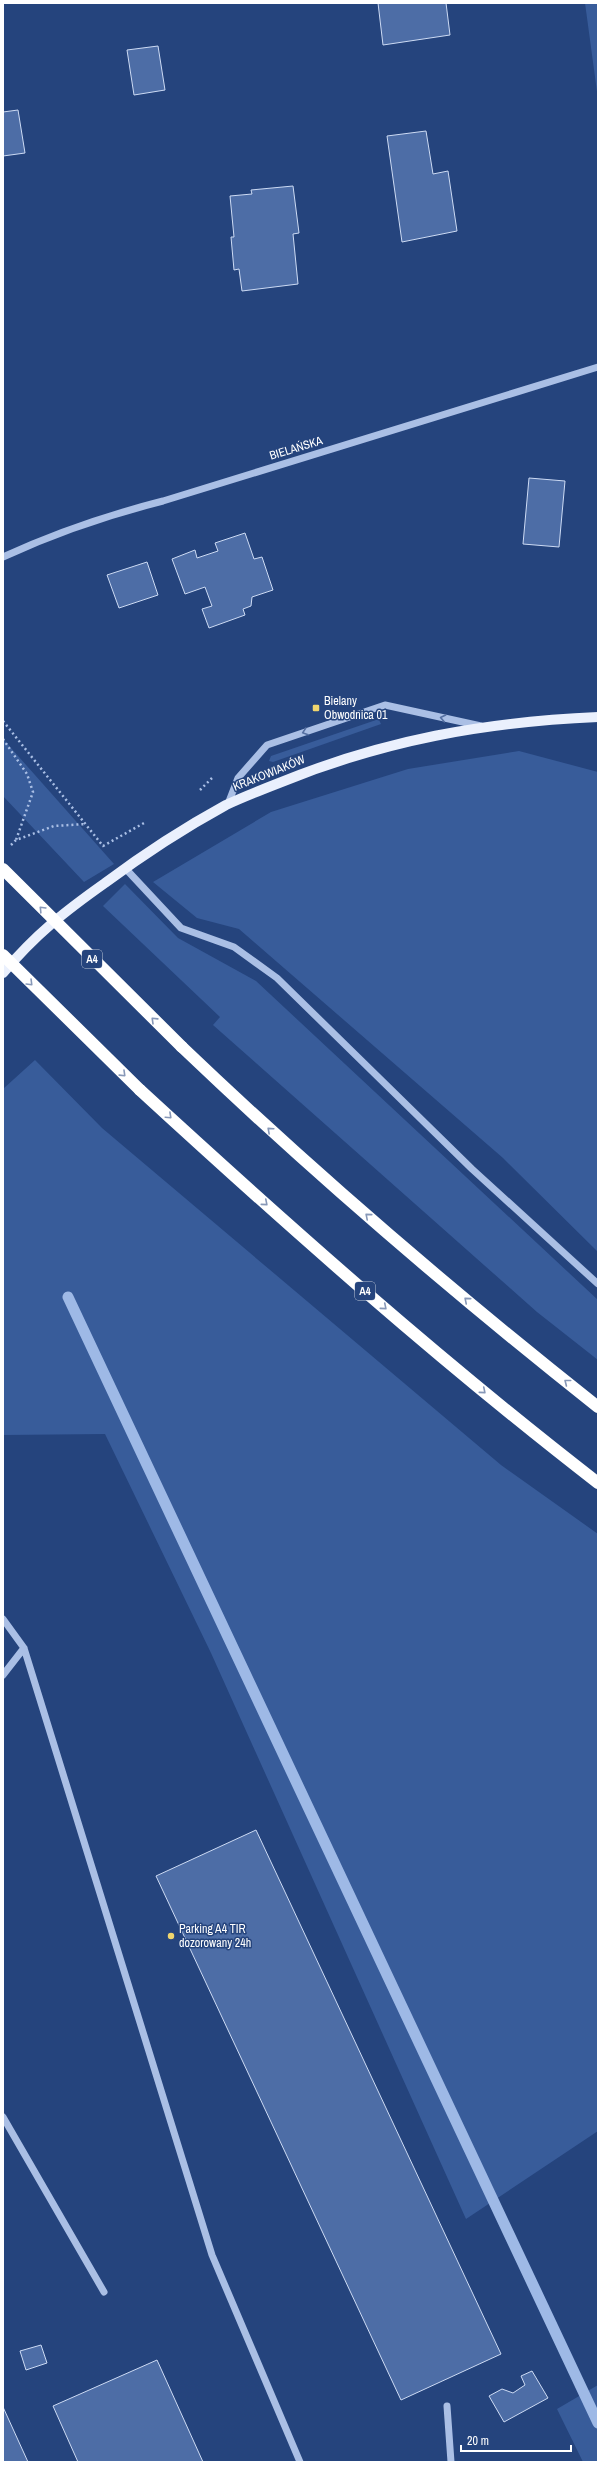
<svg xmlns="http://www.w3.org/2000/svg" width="601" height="2465" font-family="'Archivo Narrow',sans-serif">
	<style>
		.green { fill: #385c9a }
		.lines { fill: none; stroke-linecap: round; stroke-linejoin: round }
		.stream { stroke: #9eb9e6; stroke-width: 11 }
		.building { fill: #4d6da6; stroke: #cddbf4 }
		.path { stroke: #aabfe5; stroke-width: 2.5; stroke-dasharray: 2 3; stroke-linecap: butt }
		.minor { stroke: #aabfe5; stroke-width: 7 }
		.major { stroke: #eaf0fd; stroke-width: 10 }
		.highway { stroke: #fff; stroke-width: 12 }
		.highway-bridge { stroke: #fff; stroke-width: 12 }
		.oneway { stroke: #546fa1 }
		.oneway2 { stroke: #8798b8 }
		.poi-dot { fill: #efd56e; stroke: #25447d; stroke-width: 1.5 }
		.labels { text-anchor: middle; stroke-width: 3; stroke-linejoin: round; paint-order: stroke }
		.shield { fill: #25447d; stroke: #bec7d8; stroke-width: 1 }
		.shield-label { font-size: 11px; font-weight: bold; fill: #fff }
		.street-label { font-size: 12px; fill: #fff; stroke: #25447d }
		.poi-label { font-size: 12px; fill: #fff; stroke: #25447d; text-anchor: start }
	</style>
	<rect width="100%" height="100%" fill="#25447d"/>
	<path class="green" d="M585 3H598V99Z
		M376 720H379L381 724 273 762 269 761 271 756Z
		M3 739 114 864 84 882 3 796Z
		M519 751 598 772V1252L503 1158 239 929 197 918 153 882 271 812 408 769Z
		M125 884 178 938 256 981 598 1300V1360L537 1312 213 1025 220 1017 103 906Z
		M35 1060 102 1128 501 1465 598 1534V2131L466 2219 211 1653 105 1434 3 1435V1089Z
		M598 2385V2462H583L557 2409Z"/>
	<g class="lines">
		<path class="stream" d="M68 1297 598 2423"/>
	</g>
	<path class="building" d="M378 3H446L450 35 383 45Z
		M158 46 165 90 134 95 127 50Z
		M18 110 25 153 3 156V112Z
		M426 131 433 174 448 171 457 231 402 242 387 136Z
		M293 186 299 233 293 234 298 284 242 291 239 269 234 270 231 237H234L230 196 252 194 251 190Z
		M529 478 565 481 559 547 523 544Z
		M245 533 254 559 262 557 273 590 252 597 251 606 243 609 245 615 209 628 202 609 212 606 205 587 185 594 172 559 195 550 197 558 218 551 215 543Z
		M147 562 158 595 119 608 107 575Z
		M256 1830 501 2354 401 2400 156 1876Z
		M41 2345 47 2363 26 2370 20 2351Z
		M157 2360 203 2462H78L53 2406Z
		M532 2371 548 2398 504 2422 489 2396 502 2389 513 2393 525 2385 521 2376Z
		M3 2407 28 2462H3Z"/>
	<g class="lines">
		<path class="path" d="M3 721 103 846 144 823
			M3 739 27 774 33 792 16 840
			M200 790 212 778
			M11 845 16 840 54 826 86 824"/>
		<path class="minor" d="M3 557C55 533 108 515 163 501L598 367
			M228 804 238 778 267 745 385 705 481 726
			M125 868 181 928 234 947 277 978 472 1169 598 1284
			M3 1619 24 1648 212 2255 300 2462
			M3 1675 24 1648
			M3 2117 104 2292
			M447 2406 451 2462"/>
		<path class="major" d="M3 973C36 934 64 912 105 883 144 854 184 828 226 805 243 797 261 790 279 783 384 740 485 722 598 717"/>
		<path class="highway" d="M182 1047C315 1174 454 1293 598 1407
			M140 1090C288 1226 439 1360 598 1483"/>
		<path class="highway-bridge" d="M3 869 182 1047
			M3 955 140 1090"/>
	</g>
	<defs><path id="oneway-chevron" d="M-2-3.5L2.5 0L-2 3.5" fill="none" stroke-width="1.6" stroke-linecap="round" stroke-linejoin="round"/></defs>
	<g class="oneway">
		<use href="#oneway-chevron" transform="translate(443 718) rotate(-168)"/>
		<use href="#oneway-chevron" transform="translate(305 732) rotate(161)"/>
	</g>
	<g class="oneway2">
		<use href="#oneway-chevron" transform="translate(42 909) rotate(-134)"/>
		<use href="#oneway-chevron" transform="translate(30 983) rotate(45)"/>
		<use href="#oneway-chevron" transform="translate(154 1020) rotate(-136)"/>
		<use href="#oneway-chevron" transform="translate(123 1074) rotate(44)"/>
		<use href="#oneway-chevron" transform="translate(169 1116) rotate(43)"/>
		<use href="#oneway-chevron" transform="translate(270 1130) rotate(-138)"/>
		<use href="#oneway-chevron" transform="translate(265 1203) rotate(41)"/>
		<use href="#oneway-chevron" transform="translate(368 1216) rotate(-139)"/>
		<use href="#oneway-chevron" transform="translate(467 1300) rotate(-140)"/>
		<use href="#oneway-chevron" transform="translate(384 1307) rotate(40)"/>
		<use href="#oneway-chevron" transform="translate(567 1382) rotate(-142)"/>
		<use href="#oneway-chevron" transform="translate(483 1391) rotate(40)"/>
	</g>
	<g class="poi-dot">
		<rect x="312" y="704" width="8" height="8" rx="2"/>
		<circle cx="171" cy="1936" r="4"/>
	</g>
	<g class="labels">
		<g class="shield">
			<rect x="82" y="950" width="20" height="18" rx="3"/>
			<rect x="355" y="1282" width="20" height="18" rx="3"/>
		</g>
		<g class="shield-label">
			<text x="92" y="963">A4</text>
			<text x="365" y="1295">A4</text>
		</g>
		<g class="street-label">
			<text transform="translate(296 448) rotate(-17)" y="4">BIELAŃSKA</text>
			<text transform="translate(269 773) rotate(-22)" y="4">KRAKOWIAKÓW</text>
		</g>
		<g class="poi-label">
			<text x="324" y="705">Bielany<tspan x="324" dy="14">Obwodnica 01</tspan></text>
			<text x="179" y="1933">Parking A4 TIR<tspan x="179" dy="14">dozorowany 24h</tspan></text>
		</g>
	</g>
	<rect width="601" height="2465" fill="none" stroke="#ffffff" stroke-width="8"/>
	<path d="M461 2445v6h110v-6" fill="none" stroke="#ffffff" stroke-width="2"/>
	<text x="467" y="2445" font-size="12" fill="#ffffff" stroke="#25447d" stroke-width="3" paint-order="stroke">20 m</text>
</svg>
